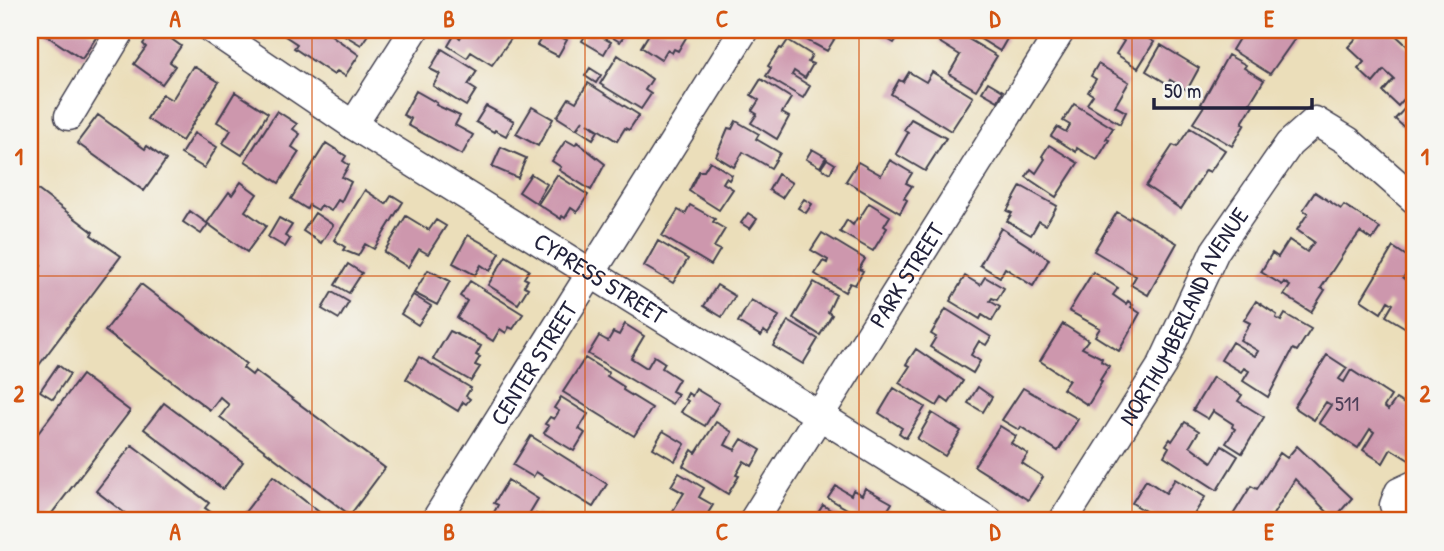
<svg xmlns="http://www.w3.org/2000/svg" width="1444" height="551" font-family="'Patrick Hand',sans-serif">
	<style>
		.building { fill: #cd97ad }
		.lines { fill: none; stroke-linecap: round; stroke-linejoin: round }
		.minor-casing { stroke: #403e4e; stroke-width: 31 }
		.minor { stroke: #fff; stroke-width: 28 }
		.grid { fill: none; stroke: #d45411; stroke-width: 2; stroke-opacity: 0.55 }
		.labels { text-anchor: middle; stroke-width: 6; stroke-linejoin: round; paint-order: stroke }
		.number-label { font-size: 21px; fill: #4d3f58 }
		.street-label { font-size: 24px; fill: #22223b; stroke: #f6f6f2 }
		.neatline { fill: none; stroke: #d45411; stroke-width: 2.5 }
		.grid-label { font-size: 23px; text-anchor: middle; font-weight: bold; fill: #d45411 }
	</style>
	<rect width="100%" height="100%" fill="#f6f6f2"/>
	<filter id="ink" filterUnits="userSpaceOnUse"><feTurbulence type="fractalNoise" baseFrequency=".0143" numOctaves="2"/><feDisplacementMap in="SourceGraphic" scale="14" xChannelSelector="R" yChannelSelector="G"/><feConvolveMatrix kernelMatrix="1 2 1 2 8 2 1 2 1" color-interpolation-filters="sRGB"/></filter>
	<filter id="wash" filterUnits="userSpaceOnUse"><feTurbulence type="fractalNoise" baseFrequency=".00686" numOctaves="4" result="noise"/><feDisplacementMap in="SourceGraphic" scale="28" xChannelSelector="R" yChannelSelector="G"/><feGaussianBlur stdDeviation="1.57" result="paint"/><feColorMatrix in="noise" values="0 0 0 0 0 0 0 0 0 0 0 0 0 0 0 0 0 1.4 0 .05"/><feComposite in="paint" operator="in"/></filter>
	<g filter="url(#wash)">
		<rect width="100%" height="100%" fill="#ebdeba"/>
		<g id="blocks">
			<path class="building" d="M47 30H87L97 36 82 59 44 34Z
				M153 30H159L181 46 170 62 175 66 162 84 134 64 146 47 143 44Z
				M281 30H324L359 55 345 76 337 71 334 75 294 48 297 44 279 32Z
				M336 30H365L369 33 361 45Z
				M465 30H502L513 36 492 65 471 52 467 58 448 46 455 34 460 38Z
				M546 30 567 40 558 56 537 45Z
				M589 30 611 42 604 54 582 41Z
				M600 30H628L620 42Z
				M643 30H680L687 36 678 51 674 49 672 53 667 50 661 60 641 47 649 34Z
				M788 30H840L827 51Z
				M881 30H893L900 34 894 43 879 34Z
				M946 30H953L997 56 976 90 949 74 960 55 939 42Z
				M966 30H1005L1008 31 1005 36 1008 37 1000 51Z
				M1120 30H1134L1154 42 1138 68 1116 54 1124 41 1116 36Z
				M1244 30H1293L1295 31 1292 35 1296 37 1270 74 1232 50Z
				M1364 30 1369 33 1371 30H1393L1391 31 1414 52V142L1406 134 1408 131 1395 119 1408 105 1403 100 1398 106 1383 92 1394 79 1384 70 1373 83 1358 69 1364 62 1348 47Z
				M788 40 812 55 808 62 813 64 805 78 794 71 792 75 810 86 803 98 766 76 771 68 768 66 780 48 782 49Z
				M1161 45 1199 68 1187 90 1170 80 1168 84 1146 71Z
				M442 49 477 71 468 85 476 90 466 106 433 86 440 74 430 69Z
				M618 55 652 79 645 90 651 94 641 109 600 84Z
				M1228 55 1246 65 1244 68 1264 80 1250 103 1253 105 1242 123 1245 124 1232 146 1193 123 1204 106 1201 104Z
				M1098 64 1129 82 1115 106 1126 112 1120 124 1087 104 1093 95 1088 92 1096 79 1091 76Z
				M193 66 219 82 182 141 147 119 162 94 172 100Z
				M590 68 601 75 596 83 585 76Z
				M909 72 926 82 932 72 973 97 951 131 891 94 899 80 903 82Z
				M761 79 791 98 782 113 789 117 777 139 751 123 757 114 752 111 759 100 751 95Z
				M988 82 1003 91 998 101 982 92Z
				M588 83 639 115 629 130 625 128 617 141 588 123 598 131 593 139 577 129 583 120 576 129 557 117 569 98 576 102Z
				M416 91 437 103 436 105 460 116 455 125 473 135 462 155 408 125 411 119 403 115Z
				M235 92 268 113 242 155 223 143 231 130 217 122Z
				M1074 104 1113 128 1106 139 1109 140 1097 160 1077 148 1076 152 1051 136 1057 127 1066 132 1070 125 1063 121Z
				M486 106 514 121 506 136 495 130 494 132 476 122Z
				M532 107 553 119 538 146 516 134Z
				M277 111 297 124 293 129 300 134 292 147 299 152 279 183 245 161Z
				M98 115 145 149 147 146 166 160 144 191 77 143Z
				M911 119 946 138 925 171 896 154 908 133 904 130Z
				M736 121 759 134 756 139 780 153 771 168 743 152 734 167 716 156 728 128 732 129Z
				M1190 128 1225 150 1210 172 1206 170 1181 209 1146 186 1173 145 1177 147Z
				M194 133 217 147 204 168 181 154Z
				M566 140 575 145 577 142 605 164 591 190 559 170 561 167 552 161Z
				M326 143 346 156 343 161 349 165 342 177 351 182 341 202 338 200 331 211 321 205 318 210 309 205 307 209 291 199Z
				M1049 145 1078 163 1056 197 1026 177 1031 169 1036 173 1045 159 1042 156Z
				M501 147 526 158 518 178 492 167Z
				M812 149 826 157 820 167 806 159Z
				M827 159 835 164 830 173 821 168Z
				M890 160 912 173 906 183 912 186 904 198 907 200 900 213 846 181 858 162 881 175Z
				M710 161 732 175 729 180 726 178 723 183 733 189 719 210 689 191 699 171H704Z
				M531 174 547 184 536 203 519 192Z
				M778 174 792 183 782 198 769 190Z
				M557 175 588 195 577 212 571 208 565 218 562 216 561 219 538 204Z
				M241 182 257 194 245 211 266 226 247 252 207 223 229 192 232 195Z
				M30 184 93 232 91 235 121 256 30 377V276L41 265 30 257Z
				M1021 186 1057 206 1046 225 1039 221 1031 235 1007 221 1012 213 1007 211Z
				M365 190 386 204 392 195 403 202 374 249 365 244 358 256 343 250 345 247 334 240Z
				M1315 192 1341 209 1344 205 1380 228 1372 240 1360 232 1352 243 1351 242 1321 288 1325 290 1311 312 1284 295 1290 286 1284 282 1282 285 1261 272 1272 253 1278 257 1289 240 1307 252 1314 242 1297 230 1308 213 1303 210Z
				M804 199 812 204 806 213 798 208Z
				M869 203 890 216 884 226 887 228 873 251 840 232 847 220 853 225 857 218 859 219Z
				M690 205 715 219 713 222 725 229 714 247 720 250 711 265 662 236 678 210 685 214Z
				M190 211 208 224 201 234 183 222Z
				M1117 212 1129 219 1131 216 1177 243 1148 295 1131 285 1136 276 1094 251Z
				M315 213 333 225 321 243 303 231Z
				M748 213 757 219 750 229 741 223Z
				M406 216 429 230 436 220 446 226 428 254 419 249 408 267 384 252Z
				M279 218 292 225 285 236 290 239 285 247 268 237Z
				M1001 228 1049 259 1033 286 1005 268 1000 277 980 265Z
				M822 233 865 259 859 269 863 271 855 285 850 283 845 292 815 274 823 261 827 263 828 260 811 250Z
				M468 235 500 253 490 271 481 265 475 275 453 263Z
				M658 241 688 259 673 283 644 266Z
				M1393 247 1414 261 1403 278 1407 281 1414 269V315L1406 328 1386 316 1393 304 1388 301 1381 313 1361 300Z
				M506 256 529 270 524 278 528 280 524 286 528 288 518 304 488 285Z
				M348 264 362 273 349 293 335 285Z
				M428 270 450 281 437 305 414 293Z
				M1093 272 1118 288 1113 295 1126 304 1128 301 1133 305 1131 307 1140 313 1119 351 1095 336 1100 328 1069 311Z
				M965 276 980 285 985 277 1004 288 997 300 992 298 990 301 1000 307 992 321 982 315 980 319 950 301Z
				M470 281 523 314 513 329 509 327 506 333 500 329 493 341 457 318 467 301 460 296Z
				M814 282 836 295 828 312 832 315 820 335 793 318Z
				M141 284 246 364 243 368 252 375 255 371 385 468 350 515 220 417 229 405 220 397 210 410 105 331Z
				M717 285 735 296 722 317 704 306Z
				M332 292 349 302 339 319 322 309Z
				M413 295 431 306 418 325 401 314Z
				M751 300 779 316 768 334 764 331 761 336 738 322Z
				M1256 301 1277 315 1276 318 1281 321 1285 314 1311 329 1297 351 1293 349 1268 397 1243 381 1249 371 1244 368 1241 372 1221 360 1232 342 1255 356 1258 351 1240 340 1250 323 1244 320Z
				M946 309 991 337 986 345 979 341 971 355 980 361 973 373 930 347 936 337 931 334Z
				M788 321 818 339 803 364 773 346Z
				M625 324 644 336 631 358 647 368 654 356 665 363 662 368 679 379 672 391 678 394 672 404 588 354 599 336 608 341 613 332 619 335Z
				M1063 324 1088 340 1082 348 1102 358 1101 361 1109 366 1100 380 1102 382 1088 405 1063 389 1069 380 1040 361Z
				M450 331 481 346 476 355 480 357 475 365 480 367 471 381 433 359Z
				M916 349 963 381 949 403 942 398 937 406 899 383 910 366 906 364Z
				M1327 355 1347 368 1339 379 1344 382 1351 370 1391 396 1384 407 1388 410 1396 399 1414 410V459L1412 462 1391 449 1383 463 1363 450 1374 432 1370 429 1358 448 1319 423 1331 405 1326 402 1314 420 1294 407Z
				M419 357 471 388 466 396 470 399 466 404 463 402 458 411 406 379Z
				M585 358 609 373 607 376 624 387 623 390 652 408 634 436 563 392Z
				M58 365 70 374 53 399 40 391Z
				M82 375 130 411 46 521H30V444Z
				M1213 377 1242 395 1238 401 1264 417 1242 453 1226 443 1235 429 1232 427 1233 424 1213 411 1208 419 1193 410Z
				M978 387 992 397 983 412 968 403Z
				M894 388 925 407 906 438 899 433 902 428 879 413Z
				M1023 388 1078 419 1058 451 1021 427 1019 430 1002 420Z
				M696 389 719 403 705 426 681 412 688 401 685 399 688 393 692 396Z
				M561 397 588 414 579 429 585 433 574 451 544 433 549 426 545 424 550 417 554 419 559 411 554 408Z
				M164 403 243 462 223 489 144 429Z
				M932 413 961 431 945 456 917 439Z
				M716 422 732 432 725 445 735 450 742 439 761 450 752 466 744 461 736 475 739 476 728 494 683 466 692 450 696 453Z
				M1185 422 1199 431 1190 446 1212 462 1222 446 1238 456 1217 490 1164 456 1169 447 1166 445 1170 439 1172 441Z
				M1000 426 1016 436 1011 443 1028 454 1022 463 1043 477 1028 500 974 466Z
				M663 431 685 444 675 461 653 448Z
				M531 436 607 484 593 507 536 472 533 477 513 465Z
				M132 445 209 503 205 508 223 521H135L96 491Z
				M1297 446 1352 498 1334 519 1295 479 1269 521H1235L1231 518 1251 486 1257 489 1280 453 1287 458Z
				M679 473 704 488 699 497 713 505 703 521H683L671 514 684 493 671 486Z
				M273 476 319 512 312 521H238Z
				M1175 479 1205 497 1190 521H1162L1132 503 1146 480 1166 493Z
				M508 480 538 499 526 519 530 521H500L492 516 498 505 494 503Z
				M836 486 851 495 853 490 862 495 865 488 892 503 881 521H868L828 498Z
				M823 505 847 521H813Z
				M536 514 549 521H532Z"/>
		</g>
	</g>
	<g filter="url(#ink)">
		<use href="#blocks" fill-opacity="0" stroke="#403e4e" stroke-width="2"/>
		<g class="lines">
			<defs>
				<g id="minor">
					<path id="s1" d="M213 30 353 125 989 521"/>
					<path d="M69 116 121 30"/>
					<path d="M353 125 414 30"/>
					<path id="s2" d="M435 521 744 30"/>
					<path id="s3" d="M753 521 1061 30"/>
					<path id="s4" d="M1063 521 1162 365 1215 251 1289 144 1315 121 1348 141 1414 199"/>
					<path d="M1402 521 1394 505 1399 492 1414 485"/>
				</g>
			</defs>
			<use href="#minor" class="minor-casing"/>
			<use href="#minor" class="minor"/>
		</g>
	</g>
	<path class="grid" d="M312 30V521M585 30V521M859 30V521M1132 30V521M30 276H1414"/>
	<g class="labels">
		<g class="number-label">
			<text x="1347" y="411">511</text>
		</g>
		<g class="street-label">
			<text dy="8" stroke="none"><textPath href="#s3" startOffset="290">PARK STREET</textPath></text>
			<text dy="8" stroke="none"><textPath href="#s1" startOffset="460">CYPRESS STREET</textPath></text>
			<text dy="8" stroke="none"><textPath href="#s4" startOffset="238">NORTHUMBERLAND AVENUE</textPath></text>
			<text dy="8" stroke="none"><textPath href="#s2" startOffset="186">CENTER STREET</textPath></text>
		</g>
	</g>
	<rect width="1444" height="551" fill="none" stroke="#f6f6f2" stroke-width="77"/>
	<path d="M1154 98v10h158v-10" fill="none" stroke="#22223b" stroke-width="3.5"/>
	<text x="1164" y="98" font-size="21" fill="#22223b" stroke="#f6f6f2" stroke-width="5" paint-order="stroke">50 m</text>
	<rect x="38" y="38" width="1368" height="474" class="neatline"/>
	<g class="grid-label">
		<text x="175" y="27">A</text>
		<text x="449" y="27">B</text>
		<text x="722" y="27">C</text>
		<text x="995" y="27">D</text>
		<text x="1269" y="27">E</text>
		<text x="19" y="165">1</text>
		<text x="1425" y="165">1</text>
		<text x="19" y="402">2</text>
		<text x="1425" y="402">2</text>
		<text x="175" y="540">A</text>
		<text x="449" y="540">B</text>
		<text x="722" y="540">C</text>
		<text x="995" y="540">D</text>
		<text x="1269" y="540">E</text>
	</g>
</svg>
